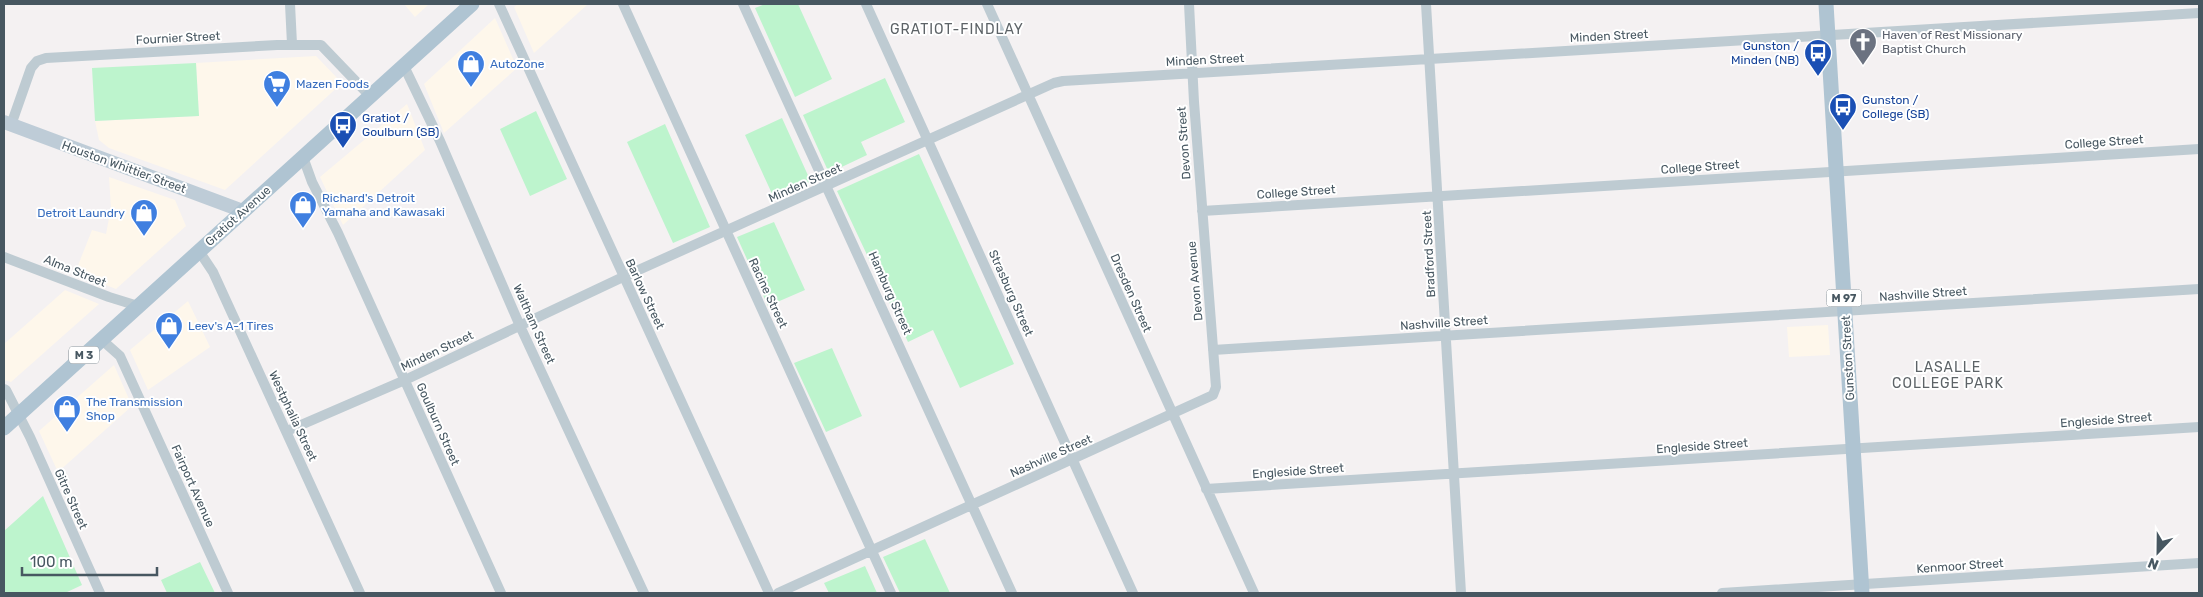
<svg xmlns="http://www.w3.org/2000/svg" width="2203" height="597" font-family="Rubik,sans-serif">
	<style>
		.commercial { fill: #fef7eb }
		.green { fill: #bdf4cd }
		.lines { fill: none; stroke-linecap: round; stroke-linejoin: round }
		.street { stroke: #becbd2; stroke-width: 10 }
		.secondary { stroke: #beccd7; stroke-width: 14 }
		.primary { stroke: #afc4d2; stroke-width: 15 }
		.labels { text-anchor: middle; stroke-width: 4; stroke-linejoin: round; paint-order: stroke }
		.shield { fill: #fff; stroke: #7e8990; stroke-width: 1 }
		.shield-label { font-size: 11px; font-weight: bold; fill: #475761 }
		.worship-label { font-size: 12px; fill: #5b616d; stroke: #fff; text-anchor: start }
		.street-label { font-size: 12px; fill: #475761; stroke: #fff }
		.transit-label { font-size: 12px; fill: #164399; stroke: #fff; text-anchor: start }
		.shop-label { font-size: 12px; fill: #366cbe; stroke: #fff; text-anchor: start }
		.neighbourhood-label { font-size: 14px; letter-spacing: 1px; fill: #5d6367; stroke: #fff }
	</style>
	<rect width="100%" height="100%" fill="#f4f1f2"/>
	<path class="commercial" d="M404 4H429L415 17Z
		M518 4H588L534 53 514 7Z
		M495 18 517 68 444 133 424 84Z
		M316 56 342 83 225 190 109 148 99 140 95 121 199 116 196 63Z
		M407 104 425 150 343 225 320 177Z
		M109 177 175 200 186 226 116 289 75 273 92 230 106 234 111 208Z
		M65 290 99 304 11 382 4 380V344Z
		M188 301 210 347 148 390 130 350Z
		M1828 325 1830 355 1789 357 1787 327Z
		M114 365 132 406 58 472 39 431Z"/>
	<path class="green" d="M765 4H798L832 79 795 97 755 8Z
		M196 63 199 116 95 121 92 68Z
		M885 78 905 122 861 142 867 155 829 173 803 115Z
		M536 111 567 179 530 196 500 129Z
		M782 118 811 182 774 198 745 135Z
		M665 124 710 227 673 243 627 142Z
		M919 154 1014 364 960 388 933 330 908 342 837 191Z
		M774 222 805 290 768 306 737 237Z
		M832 348 862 416 826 432 794 363Z
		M43 496 82 585 65 593H4V531Z
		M925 539 950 593H900L883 557Z
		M200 562 215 593H167L161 580Z
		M865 566 877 593H829L824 583Z"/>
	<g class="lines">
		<path class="street" d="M290 4 292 44
			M499 4 769 593
			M623 4 891 593
			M743 4 1012 593
			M866 4 1133 593
			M987 4 1254 593
			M1426 4 1461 593
			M403 64 440 141 520 326 644 593
			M11 125 31 68 37 61 46 58 277 45H321L369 95
			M303 157 312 182 338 233 501 593
			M1202 211 2199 149
			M199 251 213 272 360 593
			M4 257 109 297 138 306
			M102 340 120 356 228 593
			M1213 350 2199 289
			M4 389 6 390 30 437 100 593
			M287 431 405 380 623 277 1054 83 1063 81 2199 13
			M1206 489 2199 427
			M778 593 1213 395 1216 387 1194 102 1189 4
			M1722 593 2199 563"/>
		<path class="secondary" d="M4 122 243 211"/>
		<path class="primary" d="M1826 4 1862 593
			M4 428 472 4"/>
	</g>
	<defs>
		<symbol id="church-pin" viewBox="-11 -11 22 30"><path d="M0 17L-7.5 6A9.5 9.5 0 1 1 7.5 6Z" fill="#6b7280" stroke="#fff"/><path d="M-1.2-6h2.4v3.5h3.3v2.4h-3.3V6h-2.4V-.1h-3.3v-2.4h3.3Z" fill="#fff"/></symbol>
		<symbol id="bus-pin" viewBox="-11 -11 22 30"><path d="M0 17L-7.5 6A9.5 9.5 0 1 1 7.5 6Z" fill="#1a4fb4" stroke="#fff"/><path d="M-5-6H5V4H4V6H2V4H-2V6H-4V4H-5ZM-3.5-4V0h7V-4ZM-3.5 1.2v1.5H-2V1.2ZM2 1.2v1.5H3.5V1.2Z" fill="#fff"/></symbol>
		<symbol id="shop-pin" viewBox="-11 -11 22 30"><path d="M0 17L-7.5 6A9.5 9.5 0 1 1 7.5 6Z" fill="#3f7fe0" stroke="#fff"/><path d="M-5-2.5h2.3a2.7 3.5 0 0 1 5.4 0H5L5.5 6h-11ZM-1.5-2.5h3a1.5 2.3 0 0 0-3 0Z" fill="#fff"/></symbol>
		<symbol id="supermarket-pin" viewBox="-11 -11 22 30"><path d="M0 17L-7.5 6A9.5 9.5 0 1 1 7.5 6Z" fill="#3f7fe0" stroke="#fff"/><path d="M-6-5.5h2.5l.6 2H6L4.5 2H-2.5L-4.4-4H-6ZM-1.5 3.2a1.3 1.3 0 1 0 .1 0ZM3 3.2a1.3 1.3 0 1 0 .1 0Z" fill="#fff"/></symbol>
	</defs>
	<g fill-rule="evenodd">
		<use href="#church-pin" x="1847" y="26" width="32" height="43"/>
		<use href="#bus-pin" x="1802" y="37" width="32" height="43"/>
		<use href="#shop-pin" x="455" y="48" width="32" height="43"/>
		<use href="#supermarket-pin" x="261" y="68" width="32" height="43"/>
		<use href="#bus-pin" x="1827" y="91" width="32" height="43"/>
		<use href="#bus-pin" x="327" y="109" width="32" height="43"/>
		<use href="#shop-pin" x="287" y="189" width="32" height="43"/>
		<use href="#shop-pin" x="128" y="197" width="32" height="43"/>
		<use href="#shop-pin" x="153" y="310" width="32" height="43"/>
		<use href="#shop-pin" x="51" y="393" width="32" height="43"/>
	</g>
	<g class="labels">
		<g class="shield">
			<rect x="1826.5" y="289.5" width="35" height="17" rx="4"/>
			<rect x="69" y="346.5" width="30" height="17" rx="4"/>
		</g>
		<g class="shield-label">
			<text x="1844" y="302">M 97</text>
			<text x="84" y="359">M 3</text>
		</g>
		<g class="worship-label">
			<text x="1882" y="39">Haven of Rest Missionary<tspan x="1882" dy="14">Baptist Church</tspan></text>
		</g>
		<g class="street-label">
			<text transform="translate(1609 36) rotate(-3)" y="4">Minden Street</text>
			<text transform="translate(178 38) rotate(-3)" y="4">Fournier Street</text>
			<text transform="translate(1205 60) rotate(-3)" y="4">Minden Street</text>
			<text transform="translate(2104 142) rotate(-4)" y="4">College Street</text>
			<text transform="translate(1184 143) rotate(-94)" y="4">Devon Street</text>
			<text transform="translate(124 167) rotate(20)" y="4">Houston Whittier Street</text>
			<text transform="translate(1700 167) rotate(-4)" y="4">College Street</text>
			<text transform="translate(805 183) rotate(-24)" y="4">Minden Street</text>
			<text transform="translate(1296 192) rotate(-4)" y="4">College Street</text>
			<text transform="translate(238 216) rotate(-42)" y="4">Gratiot Avenue</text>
			<text transform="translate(1429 254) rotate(-93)" y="4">Bradford Street</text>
			<text transform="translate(75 271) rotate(22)" y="4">Alma Street</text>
			<text transform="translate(1195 281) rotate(-95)" y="4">Devon Avenue</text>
			<text transform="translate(768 293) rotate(65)" y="4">Racine Street</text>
			<text transform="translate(890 293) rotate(66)" y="4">Hamburg Street</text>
			<text transform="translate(1011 293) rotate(66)" y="4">Strasburg Street</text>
			<text transform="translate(1131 293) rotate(66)" y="4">Dresden Street</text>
			<text transform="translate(645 294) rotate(65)" y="4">Barlow Street</text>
			<text transform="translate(1923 294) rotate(-4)" y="4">Nashville Street</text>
			<text transform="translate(1444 323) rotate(-4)" y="4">Nashville Street</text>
			<text transform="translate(534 324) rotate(66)" y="4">Waltham Street</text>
			<text transform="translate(437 351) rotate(-25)" y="4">Minden Street</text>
			<text transform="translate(1848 358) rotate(-93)" y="4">Gunston Street</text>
			<text transform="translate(293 416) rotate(65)" y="4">Westphalia Street</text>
			<text transform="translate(2106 420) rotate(-4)" y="4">Engleside Street</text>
			<text transform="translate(438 424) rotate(66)" y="4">Goulburn Street</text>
			<text transform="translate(1702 446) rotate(-4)" y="4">Engleside Street</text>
			<text transform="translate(1051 456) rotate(-24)" y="4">Nashville Street</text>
			<text transform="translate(1298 471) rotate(-4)" y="4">Engleside Street</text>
			<text transform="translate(193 486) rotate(66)" y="4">Fairport Avenue</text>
			<text transform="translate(71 499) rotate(66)" y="4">Gitre Street</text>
			<text transform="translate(1960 566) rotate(-4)" y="4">Kenmoor Street</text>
		</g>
		<g class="transit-label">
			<text x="1799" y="50" text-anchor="end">Gunston /<tspan x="1799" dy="14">Minden (NB)</tspan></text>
			<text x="1862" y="104">Gunston /<tspan x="1862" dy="14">College (SB)</tspan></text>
			<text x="362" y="122">Gratiot /<tspan x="362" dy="14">Goulburn (SB)</tspan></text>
		</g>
		<g class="shop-label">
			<text x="490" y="68">AutoZone</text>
			<text x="296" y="88">Mazen Foods</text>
			<text x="322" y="202">Richard's Detroit<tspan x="322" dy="14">Yamaha and Kawasaki</tspan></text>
			<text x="125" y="217" text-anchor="end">Detroit Laundry</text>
			<text x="188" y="330">Leev's A-1 Tires</text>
			<text x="86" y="406">The Transmission<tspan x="86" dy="14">Shop</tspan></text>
		</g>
		<g class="neighbourhood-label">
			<text x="957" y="34">GRATIOT-FINDLAY</text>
			<text x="1948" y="372">LASALLE<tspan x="1948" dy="16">COLLEGE PARK</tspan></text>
		</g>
	</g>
	<rect width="2203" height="597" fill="none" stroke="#475761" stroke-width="10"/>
	<g transform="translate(2158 552) rotate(202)" stroke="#ffffff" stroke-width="4" paint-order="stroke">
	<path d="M0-4L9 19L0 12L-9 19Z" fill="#475761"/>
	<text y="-8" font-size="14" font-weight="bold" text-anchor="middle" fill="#475761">N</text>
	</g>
	<path d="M22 567v8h135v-8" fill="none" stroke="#475761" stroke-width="2.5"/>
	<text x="30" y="567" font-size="15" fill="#475761" stroke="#ffffff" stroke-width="4" paint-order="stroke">100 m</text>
</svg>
